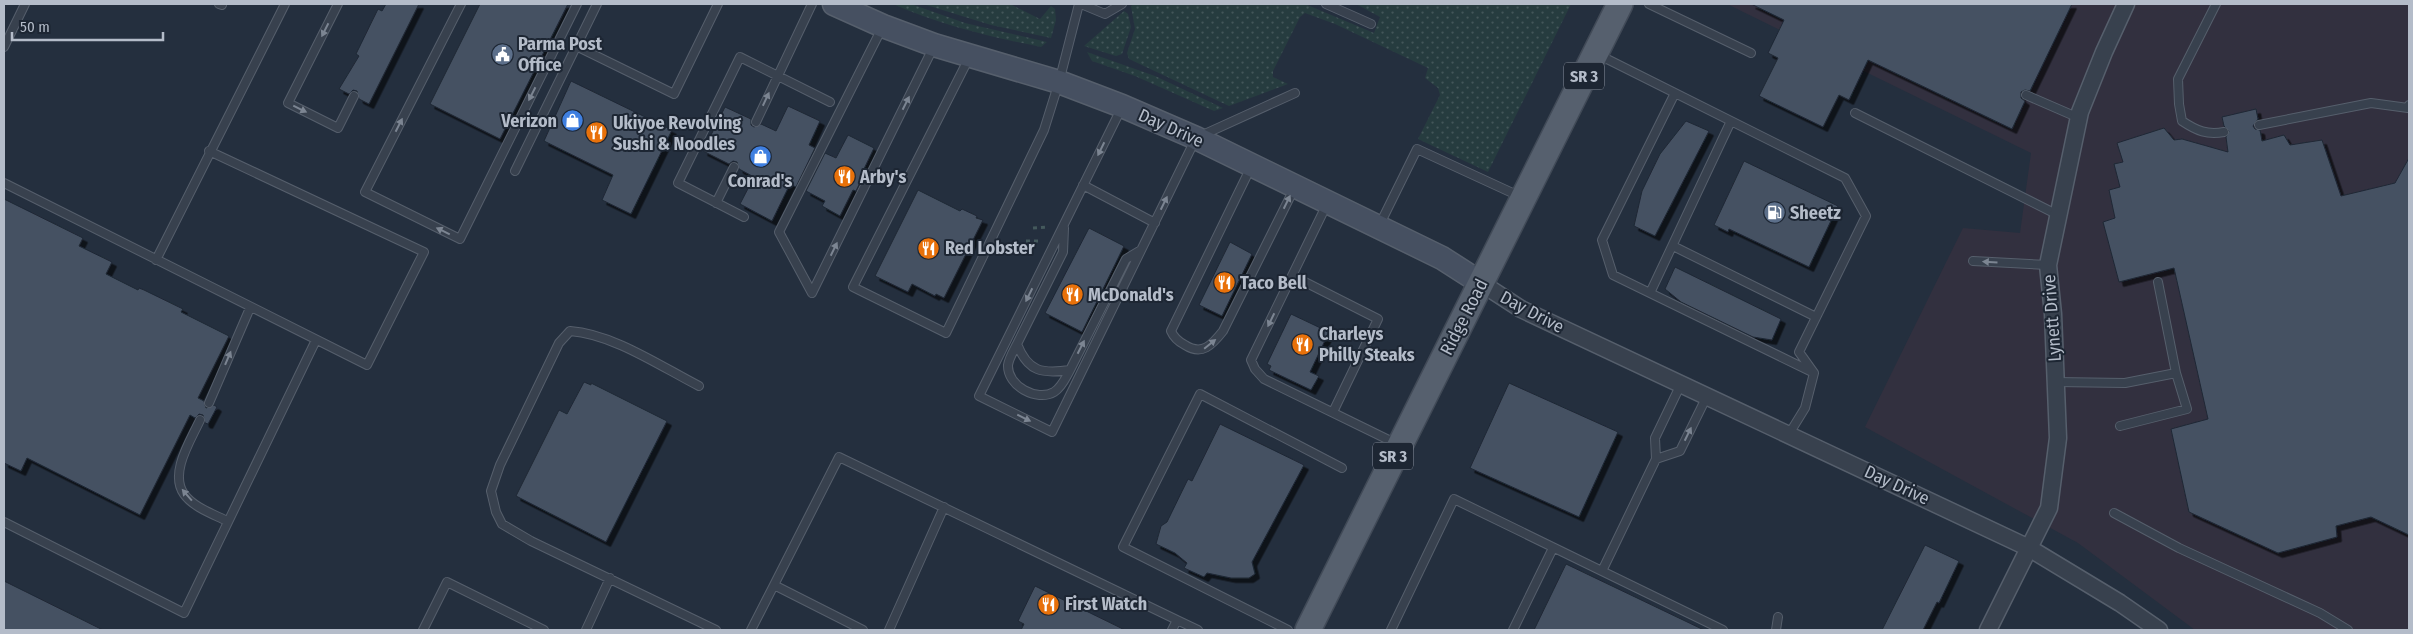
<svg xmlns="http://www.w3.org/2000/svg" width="2413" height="634" font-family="'Fira Sans Condensed',sans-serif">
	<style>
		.medical { fill: #32303f }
		.grass { fill: url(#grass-dots) }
		.building { fill: #455162; stroke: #1f2835; filter: url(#shadow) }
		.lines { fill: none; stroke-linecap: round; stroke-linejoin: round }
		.lane-casing { stroke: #565f6c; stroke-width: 10 }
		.street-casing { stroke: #565f6c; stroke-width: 19 }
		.secondary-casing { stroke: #565f6c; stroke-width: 25 }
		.primary-casing { stroke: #414a57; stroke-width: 28 }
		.path { stroke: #44595c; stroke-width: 3; stroke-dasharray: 4 4; stroke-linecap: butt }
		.lane { stroke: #38414e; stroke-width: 8 }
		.street { stroke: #38414e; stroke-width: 16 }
		.secondary { stroke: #465061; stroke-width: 22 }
		.primary { stroke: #56606e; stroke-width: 25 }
		.oneway { fill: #7c8592 }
		.labels { text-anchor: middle; stroke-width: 4; stroke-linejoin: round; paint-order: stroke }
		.shield { fill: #1d2633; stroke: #878f9c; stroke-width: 1 }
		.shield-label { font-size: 16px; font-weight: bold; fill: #b4bcc9 }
		.poi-label { font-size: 18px; font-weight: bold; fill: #b4bcc9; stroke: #1d2633; text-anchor: start }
		.street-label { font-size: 18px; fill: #b4bcc9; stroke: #1d2633 }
	</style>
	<defs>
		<pattern id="grass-dots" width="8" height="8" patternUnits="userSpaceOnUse" patternTransform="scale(1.25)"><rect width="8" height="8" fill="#263c3f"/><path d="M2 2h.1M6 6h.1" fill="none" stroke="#435659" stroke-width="1.8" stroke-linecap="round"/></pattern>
		<filter id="shadow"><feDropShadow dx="4.5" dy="4.5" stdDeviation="0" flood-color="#0009"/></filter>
	</defs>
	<rect width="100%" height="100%" fill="#242f3e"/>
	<path class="medical" d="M1727 4H2409V630H2195L2078 543 1865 427 1963 228 2020 233 2031 153Z"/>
	<path class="grass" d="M893 4H911L965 23 1047 42 1041 47C990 37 941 25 893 4Z
		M923 4H1010L1040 19 1051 6 1055 9 1056 20 1051 38 991 25Z
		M1134 4H1305L1374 33 1380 17 1356 4H1571L1488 172 1418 139 1440 95 1438 88 1425 78 1428 68 1335 24 1305 13 1300 17 1273 71V77L1288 84 1229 106 1129 59 1127 53 1135 29 1131 6Z
		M1124 11 1128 14 1131 27 1122 54 1116 56 1084 46Z
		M1087 52 1155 76 1223 108 1214 111 1135 76 1092 61Z"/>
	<path class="building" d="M386 4H419L369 104 359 99 357 91 353 90 349 94 339 89 359 56 356 54 378 9 382 11Z
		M480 4H568L500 139 430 104Z
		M1751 4H2072L2030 91 2025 90 2021 92V98L2025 101 2012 129 1868 60 1849 100 1839 95 1823 127 1759 96 1778 58 1768 53 1784 20Z
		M571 81 672 130 631 214 602 200 613 175 544 141Z
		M788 106 820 121 809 145 815 148 796 187 790 184 772 221 740 204 754 177 739 169 737 162 733 161 729 164 703 151 725 107 751 119V125L754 127 761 124 776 131Z
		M2256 109 2258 119 2253 126 2255 129 2260 130 2262 141 2284 135 2290 145 2322 140 2341 196 2395 183 2409 158V535L2371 517 2336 526 2337 537 2278 553 2189 512 2171 429 2208 419 2174 268 2119 282 2103 222 2115 218 2109 190 2120 187 2114 164 2123 162 2117 143 2164 128 2174 140 2182 139 2228 152 2226 137 2229 131 2224 126 2222 117Z
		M1686 121 1709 131 1655 236 1634 226 1642 191 1660 154Z
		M848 135 874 148 862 173 864 174 856 191 853 190 840 216 822 206 825 201 806 191 825 153 836 158Z
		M1744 161 1838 206 1809 267 1729 229 1728 232 1714 225Z
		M918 190 960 211 962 209 977 216 976 218 983 220 944 298 936 294 935 296 912 284 908 292 875 276Z
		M4 199 83 238 79 246 112 262 106 274 138 290 139 288 144 290 183 309 181 312 229 336 198 398 204 401 206 408 214 405 217 407 208 424 205 423 203 415 199 414 195 418 190 415 140 515 27 458 21 471 4 463Z
		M1089 228 1124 246 1082 332 1045 313Z
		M1230 242 1252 254 1222 316 1199 305Z
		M1675 267 1781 319 1772 340 1753 337 1681 302 1665 289Z
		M1291 314 1329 332 1310 372 1319 376 1311 390 1269 370 1271 366 1267 364Z
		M584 382 591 385V383L667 421 606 542 516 496 559 410 567 414Z
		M1509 383 1618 432 1579 517 1470 468Z
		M1220 424 1304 465 1252 562 1255 574 1249 578H1231L1207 573 1204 577 1184 568 1187 563 1175 553 1156 544 1161 526 1167 522 1188 479 1192 481Z
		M1925 545 1959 561 1939 603 1937 602 1923 630H1882Z
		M1566 564 1704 630H1534Z
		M4 581 103 630H4Z
		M1035 586 1125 630H1021L1024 624 1018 621Z"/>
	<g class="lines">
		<defs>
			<path id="lane" d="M219 4 222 5
				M338 4 288 103 338 128 354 96
				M461 4 365 192 460 239 577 4
				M1081 4 1105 14 1122 4
				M1326 4 1371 24
				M1649 4 1751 53
				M2216 4 2178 79 2179 104 2182 121C2197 131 2207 135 2224 132
				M576 46 674 94 718 4
				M4 47 25 4
				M1599 55 1845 178 1866 216 1799 352 1814 373 1805 408 1789 434
				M969 58 853 287 946 333 1044 130 1059 82 1079 4
				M1675 93 1602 240 1613 275 1812 372
				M2026 95 2079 118
				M1122 107 979 396 1052 432 1196 138 1295 93
				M1855 113 2058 215
				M756 122 812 4
				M2259 125 2371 103 2408 108 2409 105
				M1251 167 1171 331C1174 338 1179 342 1185 345 1202 356 1212 345 1223 331L1294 189
				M515 171 597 4
				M4 183 367 365 424 252 209 151
				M1083 185 1155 223
				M716 203 734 167
				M1327 204 1251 360 1255 369 1264 379 1397 444
				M744 217 678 183 740 57 830 102
				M1379 226 1417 149 1519 196
				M1064 228 1063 252 1017 344C1028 372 1042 374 1070 370L1126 259 1141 250
				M1673 246 1816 317
				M156 260 285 4
				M1973 261 2048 265
				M1293 276 1378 319 1333 412
				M812 293 779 232 882 28
				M812 293 933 48
				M1650 293 1731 121
				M1017 344C1014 350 1009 358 1008 365 1007 386 1037 402 1054 392 1062 387 1066 377 1070 370
				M2056 382 2125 383 2176 373 2158 282
				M699 386C660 366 613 334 570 331L559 343 500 465 491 491 496 512 502 524 531 541 716 630
				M209 403 250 308
				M200 420C191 440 169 473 184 494 193 507 213 514 227 521
				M2120 426 2187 409 2176 373
				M1656 459 1680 451 1707 396
				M2114 513 2179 548 2320 613 2348 630
				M4 522 184 613 316 340
				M1602 571 1656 459 1655 438 1681 384
				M423 630 447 582 544 630
				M586 630 610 578
				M751 630 774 585
				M863 630 774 585 839 457 1177 620
				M889 630 944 507
				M1172 630 1177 620 1198 630
				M1288 630 1123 547 1200 394 1342 468
				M1391 630 1454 499 1723 630
				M1513 630 1553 548
				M1776 630 1778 617"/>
			<path id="street" d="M1481 283 1521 309 2029 548 2120 603 2159 630
				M1988 630 2049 508 2058 438 2053 314 2048 265 2080 112 2104 52 2126 4"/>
			<path id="secondary" d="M834 4 883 26 934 45 1059 82 1122 106 1196 138 1442 258 1481 283"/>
			<path id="primary" d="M1308 630 1620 4"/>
		</defs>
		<use href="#lane" class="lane-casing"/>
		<use href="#street" class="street-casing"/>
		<use href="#secondary" class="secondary-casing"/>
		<use href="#primary" class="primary-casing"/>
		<path class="path" d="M1033 228 1049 227
			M1026 241H1041"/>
		<use href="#lane" class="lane"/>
		<use href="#street" class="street"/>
		<use href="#secondary" class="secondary"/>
		<use href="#primary" class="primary"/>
	</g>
	<defs><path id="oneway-solid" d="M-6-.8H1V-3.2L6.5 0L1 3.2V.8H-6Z" transform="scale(1.25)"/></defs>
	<g class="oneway">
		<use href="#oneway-solid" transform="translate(325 30) rotate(117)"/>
		<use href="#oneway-solid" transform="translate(532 94) rotate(117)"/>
		<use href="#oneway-solid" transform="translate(766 99) rotate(-65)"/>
		<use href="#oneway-solid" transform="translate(906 103) rotate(-63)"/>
		<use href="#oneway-solid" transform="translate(300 109) rotate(26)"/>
		<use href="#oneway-solid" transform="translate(399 125) rotate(-63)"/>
		<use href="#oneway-solid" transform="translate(1101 149) rotate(116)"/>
		<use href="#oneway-solid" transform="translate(1287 202) rotate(-64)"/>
		<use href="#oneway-solid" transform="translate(1164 203) rotate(-64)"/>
		<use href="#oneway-solid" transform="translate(443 231) rotate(-154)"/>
		<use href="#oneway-solid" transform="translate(834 249) rotate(-64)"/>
		<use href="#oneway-solid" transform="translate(1990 262) rotate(-177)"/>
		<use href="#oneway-solid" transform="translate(1029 295) rotate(116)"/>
		<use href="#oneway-solid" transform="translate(1271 320) rotate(116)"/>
		<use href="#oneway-solid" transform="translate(1210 344) rotate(-39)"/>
		<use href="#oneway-solid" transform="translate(1081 347) rotate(-63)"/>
		<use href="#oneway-solid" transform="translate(228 358) rotate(-67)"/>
		<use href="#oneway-solid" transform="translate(1024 418) rotate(26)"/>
		<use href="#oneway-solid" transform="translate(1688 434) rotate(-64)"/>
		<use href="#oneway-solid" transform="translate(187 495) rotate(-131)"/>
	</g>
	<defs>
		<symbol id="civic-disc" viewBox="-11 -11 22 22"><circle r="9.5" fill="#5c6f8a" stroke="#1d2633"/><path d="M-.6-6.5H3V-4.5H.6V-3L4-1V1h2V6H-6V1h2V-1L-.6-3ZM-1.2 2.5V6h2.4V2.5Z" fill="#fff"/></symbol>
		<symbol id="shop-disc" viewBox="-11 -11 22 22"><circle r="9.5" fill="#3f7fe0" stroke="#1d2633"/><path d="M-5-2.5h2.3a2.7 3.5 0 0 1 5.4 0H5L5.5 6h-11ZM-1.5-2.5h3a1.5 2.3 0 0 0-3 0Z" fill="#fff"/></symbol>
		<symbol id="restaurant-disc" viewBox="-11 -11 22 22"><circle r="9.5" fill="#e8710a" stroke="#1d2633"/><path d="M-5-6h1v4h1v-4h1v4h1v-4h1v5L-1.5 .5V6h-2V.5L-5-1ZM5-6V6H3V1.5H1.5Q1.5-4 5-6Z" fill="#fff"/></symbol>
		<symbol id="fuel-disc" viewBox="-11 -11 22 22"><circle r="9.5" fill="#5c6f8a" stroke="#1d2633"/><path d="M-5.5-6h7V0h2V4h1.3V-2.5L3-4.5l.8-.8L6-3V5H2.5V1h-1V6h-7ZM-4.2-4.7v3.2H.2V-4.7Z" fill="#fff"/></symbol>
	</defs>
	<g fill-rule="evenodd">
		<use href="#civic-disc" x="490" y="42" width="25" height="25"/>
		<use href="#shop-disc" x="560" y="108" width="25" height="25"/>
		<use href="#restaurant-disc" x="584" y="120" width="25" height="25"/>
		<use href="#shop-disc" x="748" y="144" width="25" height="25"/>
		<use href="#restaurant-disc" x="832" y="164" width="25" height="25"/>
		<use href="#fuel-disc" x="1762" y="200" width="25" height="25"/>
		<use href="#restaurant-disc" x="916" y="236" width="25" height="25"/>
		<use href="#restaurant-disc" x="1212" y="270" width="25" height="25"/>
		<use href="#restaurant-disc" x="1060" y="282" width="25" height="25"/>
		<use href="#restaurant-disc" x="1290" y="332" width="25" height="25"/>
		<use href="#restaurant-disc" x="1036" y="592" width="25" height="25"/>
	</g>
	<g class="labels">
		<g class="shield">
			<rect x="1564" y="62.5" width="40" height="27" rx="4"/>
			<rect x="1373" y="442.5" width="40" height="27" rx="4"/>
		</g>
		<g class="shield-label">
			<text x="1584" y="82">SR 3</text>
			<text x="1393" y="462">SR 3</text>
		</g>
		<g class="poi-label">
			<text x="518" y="50">Parma Post<tspan x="518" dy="21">Office</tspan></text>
			<text x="557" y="127" text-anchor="end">Verizon</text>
			<text x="613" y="129">Ukiyoe Revolving<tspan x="613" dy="21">Sushi &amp; Noodles</tspan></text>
			<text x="860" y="183">Arby's</text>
			<text x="760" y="187" text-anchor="middle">Conrad's</text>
			<text x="1790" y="219">Sheetz</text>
			<text x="945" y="254">Red Lobster</text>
			<text x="1240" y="289">Taco Bell</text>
			<text x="1088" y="301">McDonald's</text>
			<text x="1319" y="340">Charleys<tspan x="1319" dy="21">Philly Steaks</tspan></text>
			<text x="1065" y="610">First Watch</text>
		</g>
		<g class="street-label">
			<text transform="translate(1171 128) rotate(24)" y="6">Day Drive</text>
			<text transform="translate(1532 312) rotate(28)" y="6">Day Drive</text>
			<text transform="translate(1464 317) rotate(-63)" y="6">Ridge Road</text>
			<text transform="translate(2052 318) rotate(-94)" y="6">Lynett Drive</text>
			<text transform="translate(1897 485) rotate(25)" y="6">Day Drive</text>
		</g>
	</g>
	<rect width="2413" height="634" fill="none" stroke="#b4bcc9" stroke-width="10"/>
	<path d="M12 32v8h151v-8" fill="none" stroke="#b4bcc9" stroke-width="2.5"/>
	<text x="20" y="32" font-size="15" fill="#b4bcc9" stroke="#1d2633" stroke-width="4" paint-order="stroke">50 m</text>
</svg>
